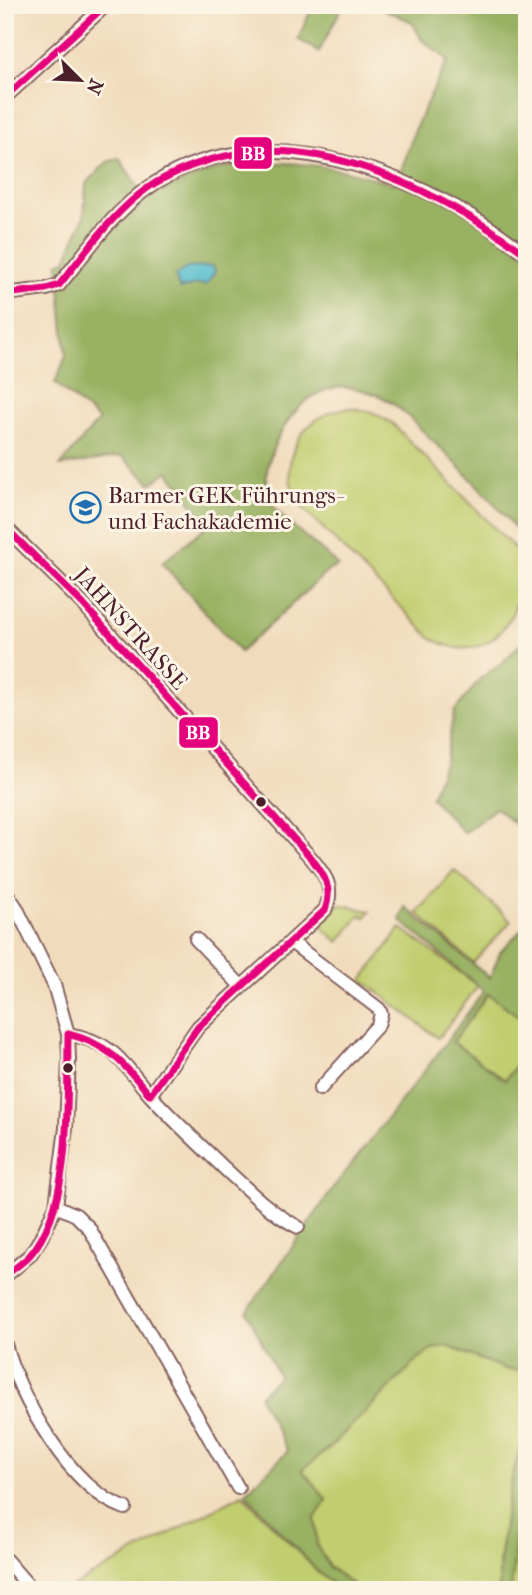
<svg xmlns="http://www.w3.org/2000/svg" width="532" height="1595" font-family="'IM FELL French Canon',serif">
	<style>
		.green { fill: #c1ce6f; stroke: #86764d; stroke-width: 2 }
		.forest { fill: #98b162; stroke: #716846; stroke-width: 2 }
		.water { fill: #53bdce; stroke: #4e6e7c; stroke-width: 2 }
		.lines { fill: none; stroke-linecap: round; stroke-linejoin: round }
		.street-casing { stroke: #84615e; stroke-width: 16 }
		.street { stroke: #fff; stroke-width: 12 }
		.bus-1-casing { stroke: #fcf5e5; stroke-width: 12 }
		.bus-1 { stroke: #e5007d; stroke-width: 7 }
		.bus-dot { fill: #4a1f2b; stroke: #fcf5e5; stroke-width: 2.5 }
		.labels { text-anchor: middle; stroke-width: 6; stroke-linejoin: round; paint-order: stroke }
		.poi-label { font-size: 23px; fill: #4a1f2b; stroke: #fcf5e5; text-anchor: start }
		.street-label { font-size: 23px; fill: #4a1f2b; stroke: #fcf5e5 }
		.line-badge { stroke: #fcf5e5; stroke-width: 2.5 }
		.badge-label { font-size: 19px; text-anchor: middle; font-weight: bold; fill: #fff }
	</style>
	<rect width="100%" height="100%" fill="#fcf5e5"/>
	<filter id="ink" filterUnits="userSpaceOnUse"><feTurbulence type="fractalNoise" baseFrequency=".0143" numOctaves="2"/><feDisplacementMap in="SourceGraphic" scale="14" xChannelSelector="R" yChannelSelector="G"/><feConvolveMatrix kernelMatrix="1 2 1 2 8 2 1 2 1" color-interpolation-filters="sRGB"/></filter>
	<filter id="wash" filterUnits="userSpaceOnUse"><feTurbulence type="fractalNoise" baseFrequency=".00686" numOctaves="4" result="noise"/><feDisplacementMap in="SourceGraphic" scale="28" xChannelSelector="R" yChannelSelector="G"/><feGaussianBlur stdDeviation="1.57" result="paint"/><feColorMatrix in="noise" values="0 0 0 0 0 0 0 0 0 0 0 0 0 0 0 0 0 1.4 0 .05"/><feComposite in="paint" operator="in"/></filter>
	<g filter="url(#wash)">
		<rect width="100%" height="100%" fill="#f1dbbc"/>
		<path class="green" d="M351 408 372 412 392 423 518 552C532 611 488 675 430 637L299 504C274 462 302 411 351 408Z
			M454 870 511 921 473 963 417 913Z
			M338 904 370 911 365 918 361 914 339 942 320 926 334 912Z
			M401 928 478 986 438 1038 362 980Z
			M488 994 527 1022V1051L505 1080 453 1042Z
			M447 1346 505 1369 527 1371V1425L514 1468 507 1504 499 1562V1590H360L329 1567 317 1545 315 1518 302 1470 327 1450 418 1359 434 1348Z
			M527 1487V1590H511L517 1532Z
			M242 1494 317 1571 340 1590H66Z"/>
		<path class="forest" d="M313 5H343L319 52 298 39Z
			M375 5H527V543C498 505 464 471 430 438 414 423 398 403 377 395 365 390 348 386 335 388 294 392 259 458 267 495 271 513 323 549 338 566L329 570 240 652 162 563 208 525 168 471 151 484 122 456 60 466 99 420 55 383 66 356 58 263 66 260 84 217 86 184 107 162 119 158 146 199C173 186 208 169 238 165 295 158 341 168 394 184 405 167 407 151 414 132 424 107 436 84 448 60L422 40 412 22Z
			M527 637V834L496 808 464 833 431 797 445 761 454 712 480 679 504 661Z
			M405 907 490 978 500 952 527 924V1022L488 994 453 1042 505 1080 527 1051V1371L505 1369 447 1346 434 1348 418 1359 327 1450 302 1470 327 1500 315 1518 317 1545 329 1567 360 1590H340L317 1571 245 1493 288 1451 259 1396 279 1376 247 1312 336 1184 433 1060 484 991 400 920Z
			M527 1425V1487L517 1532 511 1590H499C499 1534 511 1478 527 1425Z"/>
		<path class="water" d="M213 266 215 272 206 285 198 284 180 289 175 276 187 268Z"/>
	</g>
	<g filter="url(#ink)">
		<g class="lines">
			<defs>
				<path id="street" d="M5 97 106 5
					M5 294 46 289 59 285C92 245 120 201 167 176 280 114 436 182 527 255
					M5 527 83 604 312 859C326 876 335 888 325 910L198 1027 150 1095C122 1062 113 1042 68 1034
					M5 891 16 907 54 985 68 1034 69 1059 66 1128 56 1206 41 1238 30 1255 5 1276
					M196 939 241 986
					M291 942 379 1009 381 1014 378 1025 320 1089
					M150 1095C173 1120 198 1143 223 1167 247 1189 269 1212 298 1227
					M56 1206 76 1215 89 1228 238 1488
					M5 1344C19 1397 70 1489 125 1508
					M5 1559 32 1590"/>
			</defs>
			<use href="#street" class="street-casing"/>
			<use href="#street" class="street"/>
			<defs>
				<path id="bus-1" d="M5 97 106 5
					M5 294 46 289 59 285C87 251 112 213 149 187 162 178 176 172 191 166 306 121 435 188 527 255
					M5 527 83 604 312 859C325 876 333 889 325 910L198 1027 150 1095C124 1064 109 1044 68 1034 67 1096 73 1206 30 1255 23 1263 13 1269 5 1276"/>
			</defs>
			<use href="#bus-1" class="bus-1-casing"/>
			<use href="#bus-1" class="bus-1"/>
		</g>
	</g>
	<defs>
		<symbol id="university-ring" viewBox="-11 -11 22 22"><circle r="9.5" fill="#fcf5e5" stroke="#1f6fb2" stroke-width="1.5"/><path d="M0-5L7-2L0 1L-7-2ZM-4 1L0 2.5L4 1V4Q0 6-4 4Z" fill="#1f6fb2"/></symbol>
	</defs>
	<g fill-rule="evenodd">
		<use href="#university-ring" x="68" y="490" width="35" height="35"/>
	</g>
	<g class="bus-dot">
		<circle cx="261" cy="802" r="6"/>
		<circle cx="68" cy="1068" r="6"/>
	</g>
	<g class="labels">
		<g class="poi-label">
			<text x="108" y="503">Barmer GEK Führungs-<tspan x="108" dy="26">und Fachakademie</tspan></text>
		</g>
		<g class="street-label">
			<text transform="translate(131 628) rotate(48)" y="8">JAHNSTRASSE</text>
		</g>
	</g>
	<g class="line-badge">
		<rect x="233" y="136" width="40" height="34" rx="7" fill="#e5007d"/>
		<rect x="178" y="716" width="41" height="33" rx="7" fill="#e5007d"/>
	</g>
	<g class="badge-label">
		<text x="253" y="160">BB</text>
		<text x="198" y="739">BB</text>
	</g>
	<rect width="532" height="1595" fill="none" stroke="#fcf5e5" stroke-width="28"/>
	<g transform="translate(80 80) rotate(114)" stroke="#fcf5e5" stroke-width="5" paint-order="stroke">
	<path d="M0-5L12 26L0 18L-12 26Z" fill="#4a1f2b"/>
	<text y="-10" font-size="19" font-weight="bold" text-anchor="middle" fill="#4a1f2b">N</text>
	</g>
</svg>
